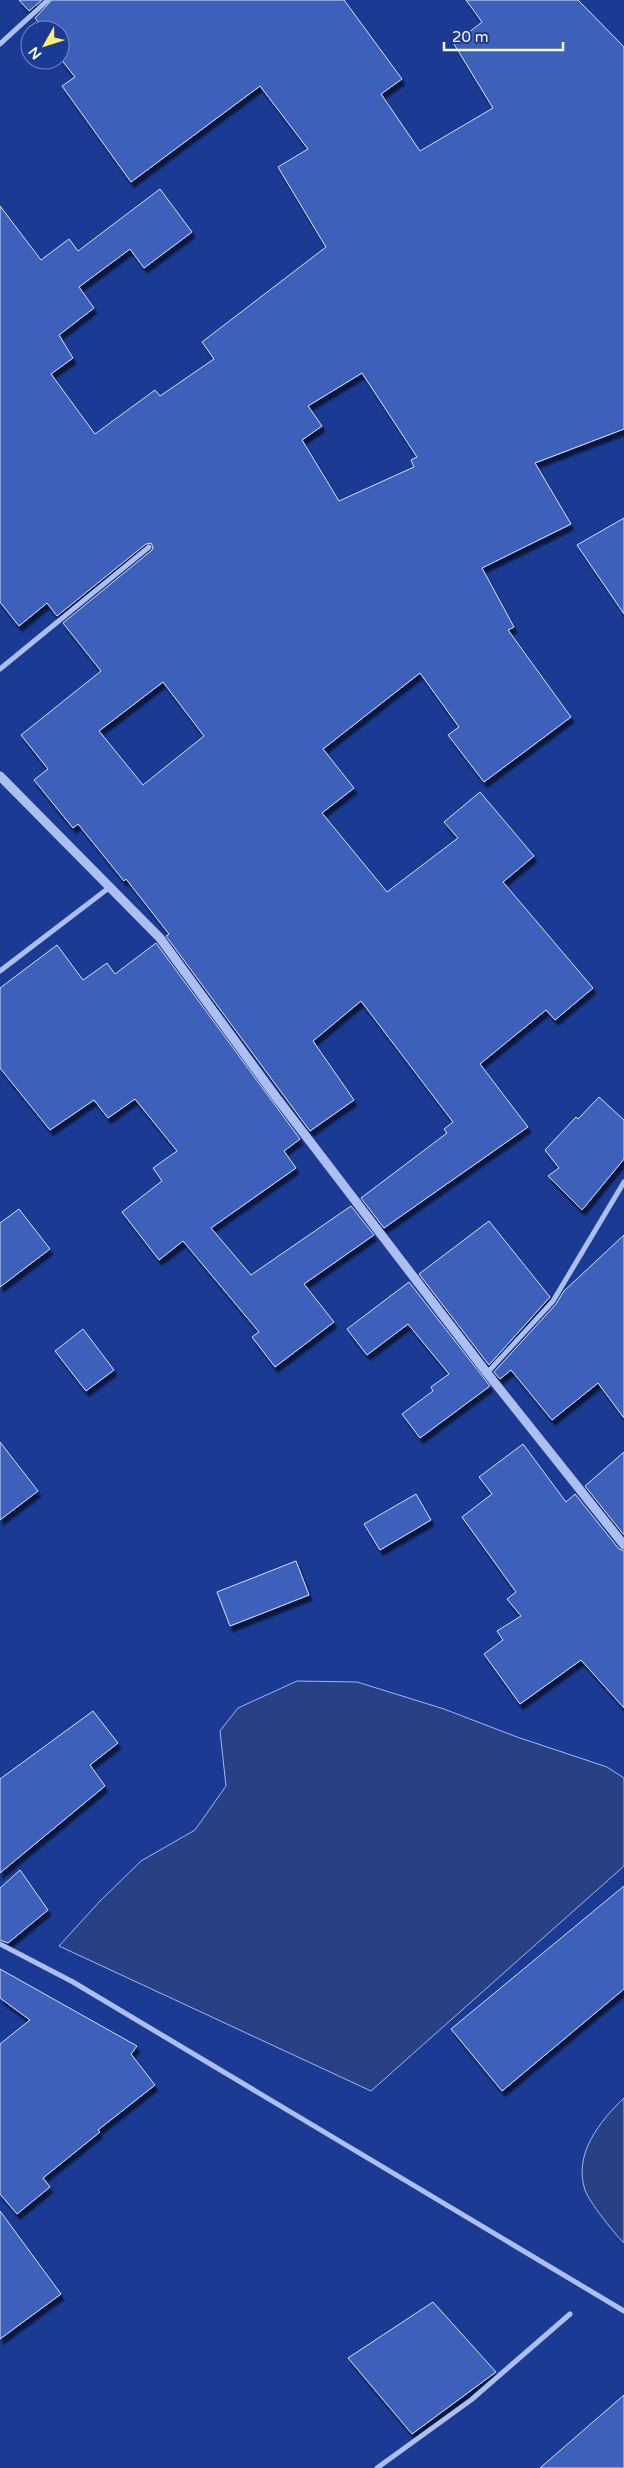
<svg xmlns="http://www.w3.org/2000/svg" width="624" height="2468" font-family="'Varela Round',sans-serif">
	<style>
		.water { fill: #284084; stroke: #9fb7f2 }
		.building { fill: #3e60ba; stroke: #d2defb; fill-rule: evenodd; filter: url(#shadow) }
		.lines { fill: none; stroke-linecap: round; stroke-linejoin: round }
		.minor { stroke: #acbff0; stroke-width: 5 }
		.tertiary { stroke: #acbff0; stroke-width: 9 }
	</style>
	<defs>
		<filter id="shadow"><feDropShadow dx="3" dy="5.5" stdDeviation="1" flood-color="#0009"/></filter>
	</defs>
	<rect width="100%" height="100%" fill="#1a3a94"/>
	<path class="water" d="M297 1681 357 1682 444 1709 517 1737 607 1767 624 1778V1866L371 2091 59 1946 100 1901 141 1861 195 1830 226 1786 220 1731 238 1708Z
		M624 2098V2243C614 2233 589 2202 585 2190 573 2154 600 2121 624 2098Z"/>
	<path class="building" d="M19 0H42L29 11Z
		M52 0H344L402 79 381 94 420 151 493 108 454 44 482 22 466 0H578L624 47V429L535 463 571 524 482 568 514 627 508 630 571 717 484 782 448 735 459 727 420 673 323 749 354 788 322 813 387 892 458 838 444 822 480 792 534 856 503 882 593 988 555 1020 546 1010 480 1064 528 1127 384 1228 361 1198 447 1133 444 1129 453 1122 361 1001 313 1041 354 1100 310 1131 166 936 169 934 126 879 124 881 78 824 73 828 34 780 48 769 21 735 101 671 63 623 152 550 153 547 151 543 146 544 57 616 47 603 19 626 0 602V206L41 260 69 239 78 251 160 189 192 232 144 268 130 249 79 287 94 308 59 335 73 358 51 374 95 434 155 390 160 396 214 359 202 342 326 247 278 167 308 149 260 86 131 182 62 86 75 77 60 58V30H45L35 18ZM362 373 417 457 411 460 414 467 339 501 302 440 322 426 308 406ZM163 682 204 736 143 785 99 731Z
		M624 518V614L577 545Z
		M156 943 300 1139 284 1151 296 1168 211 1228 251 1275 351 1206 374 1235 304 1284 334 1322 275 1367 252 1337 259 1332 183 1241 159 1260 122 1212 162 1181 153 1168 177 1151 135 1099 108 1118 94 1100 50 1130 0 1068V988L57 945 83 980 107 963 115 974Z
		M599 1097 624 1120V1159L582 1210 548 1176 559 1168 545 1150 576 1117 578 1119Z
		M19 1209 50 1249 0 1287V1223Z
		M489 1221 550 1297 489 1365 419 1274Z
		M624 1235V1418L598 1383 552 1420 511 1370 500 1379 494 1372 556 1304 564 1291Z
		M409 1282 490 1386 420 1438 402 1414 433 1391 431 1387 449 1374 408 1324 367 1355 347 1329Z
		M83 1329 114 1370 86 1391 55 1351Z
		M0 1442 38 1491 0 1520Z
		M523 1444 566 1502 575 1494 619 1549 624 1551V1708L581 1660 520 1704 484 1654 503 1640 497 1631 521 1616 507 1599 516 1592 462 1517 492 1494 479 1477Z
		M624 1452V1535L585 1486Z
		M416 1494 431 1520 380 1550 364 1524Z
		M296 1561 309 1595 230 1626 217 1592Z
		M93 1711 118 1743 90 1765 105 1786 0 1873V1779Z
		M20 1870 48 1910 8 1943 0 1940V1888Z
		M624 1886V1989L502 2091 451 2029Z
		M0 1969 137 2046 131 2054 155 2085 98 2130 100 2132 43 2178 50 2187 17 2214 0 2194V2044L30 2020 0 1998Z
		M0 2211 61 2294 0 2339Z
		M433 2302 496 2372 412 2434 348 2358Z
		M624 2395V2468H540Z"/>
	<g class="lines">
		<path class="minor" d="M0 44 48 0
			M0 669 149 547
			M0 971 110 887
			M487 1373 553 1301 624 1182
			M0 1944 73 1982 624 2311
			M377 2468 471 2400 570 2314"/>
		<path class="tertiary" d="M0 776 160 938 276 1097 487 1373 624 1545"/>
	</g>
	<g transform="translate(45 45) rotate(231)"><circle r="24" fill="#1a3a94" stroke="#7689bf"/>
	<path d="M0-4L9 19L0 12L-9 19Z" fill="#ffee6a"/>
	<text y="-8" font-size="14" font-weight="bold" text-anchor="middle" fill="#ffffff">N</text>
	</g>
	<path d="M444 42v8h119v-8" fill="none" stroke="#ffffff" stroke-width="2.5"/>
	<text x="452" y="42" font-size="15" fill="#ffffff" stroke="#1a3a94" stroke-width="4" paint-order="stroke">20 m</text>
</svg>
